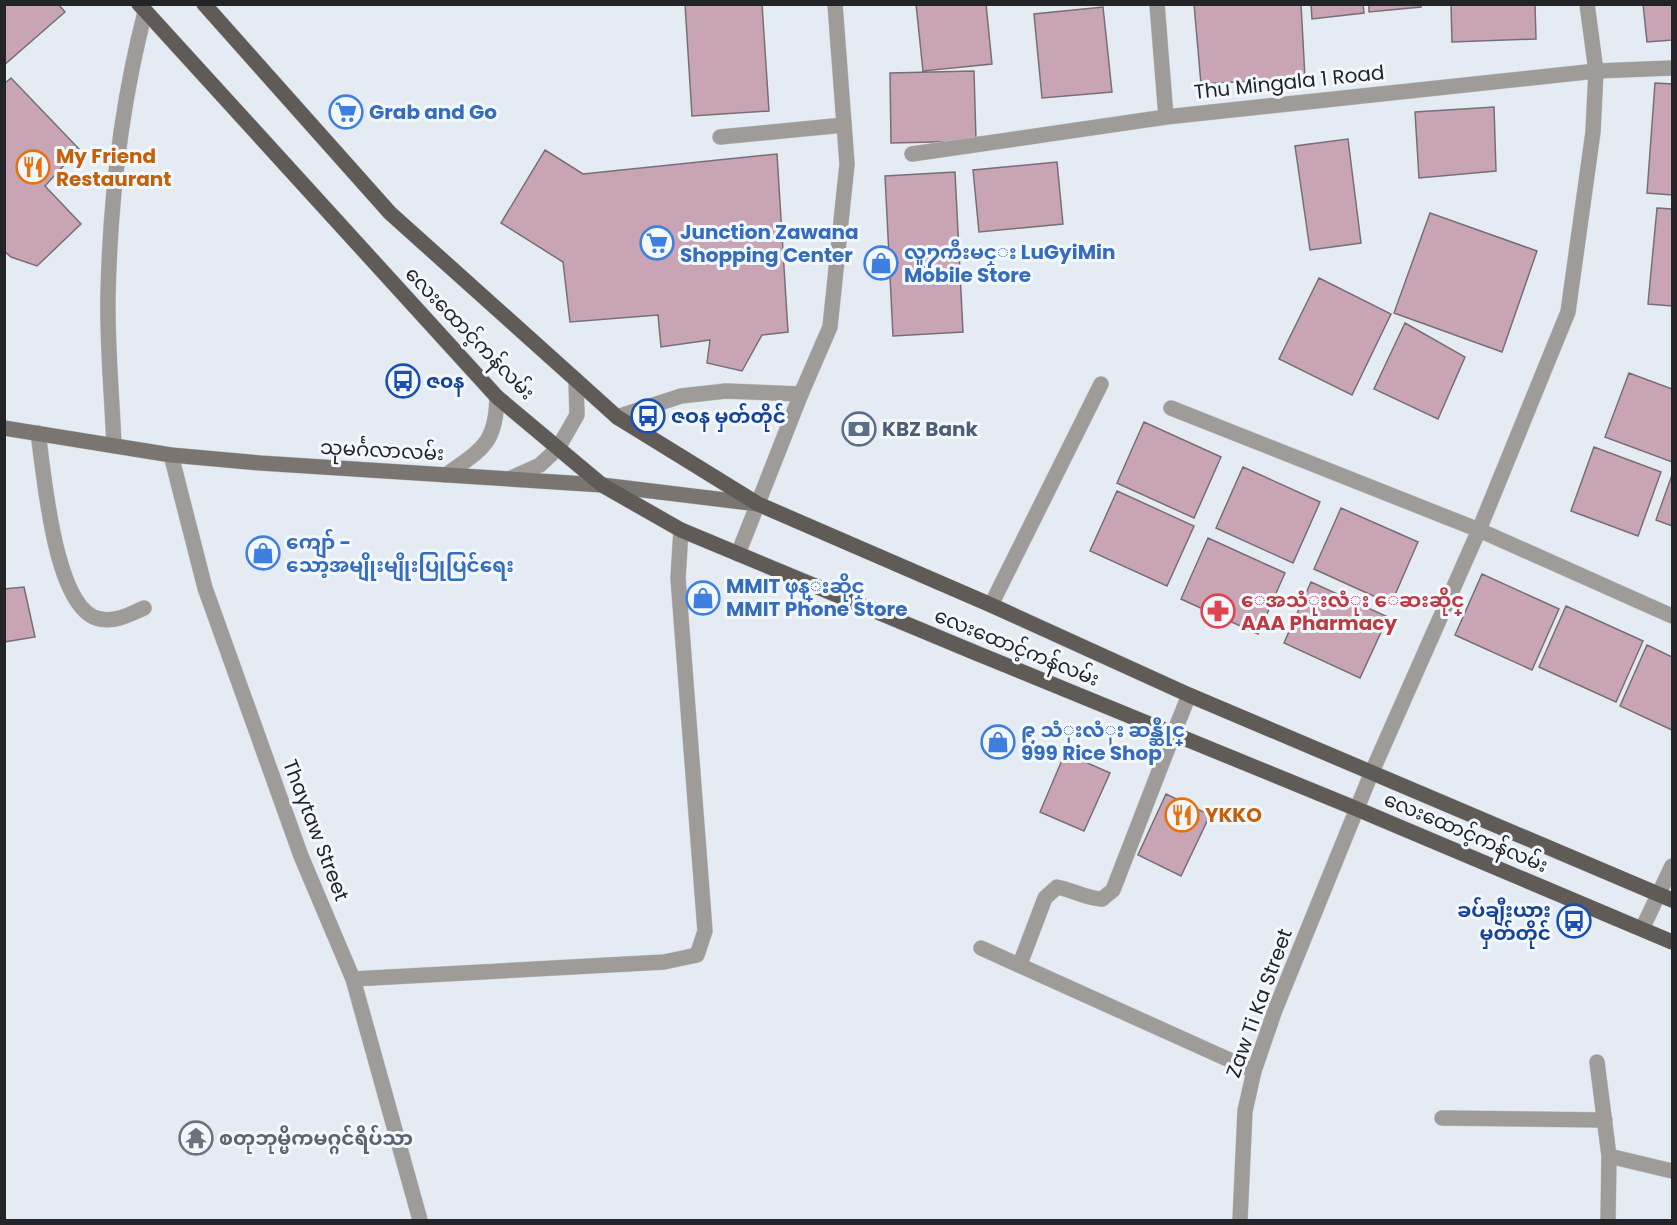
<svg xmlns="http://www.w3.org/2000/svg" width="1677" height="1225" font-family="Poppins,'Noto Sans Myanmar',sans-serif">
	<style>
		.building { fill: #c8a4b4; stroke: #786f73; stroke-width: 1.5 }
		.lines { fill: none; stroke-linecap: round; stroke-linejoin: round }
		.service-casing { stroke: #c1c7cd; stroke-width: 16 }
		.minor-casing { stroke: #c1c7cd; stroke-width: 16 }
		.tertiary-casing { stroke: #c1c7cd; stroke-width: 16 }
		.secondary-casing { stroke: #c1c7cd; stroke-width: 16 }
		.primary-casing { stroke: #c1c7cd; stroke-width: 16 }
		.service { stroke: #9e9b98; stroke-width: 15 }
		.minor { stroke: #9e9b98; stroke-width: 15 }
		.tertiary { stroke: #9e9b98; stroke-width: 15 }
		.secondary { stroke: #7a7571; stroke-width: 15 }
		.primary { stroke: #605b56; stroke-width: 15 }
		.labels { text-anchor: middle; stroke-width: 6; stroke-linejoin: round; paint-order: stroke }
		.street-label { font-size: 20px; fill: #222427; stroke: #f2f8fe }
		.shop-label { font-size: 20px; font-weight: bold; fill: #366cbe; stroke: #f2f8fe; text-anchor: start }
		.food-label { font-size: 20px; font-weight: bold; fill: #c56008; stroke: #f2f8fe; text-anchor: start }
		.transit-label { font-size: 20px; font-weight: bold; fill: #164399; stroke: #f2f8fe; text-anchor: start }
		.service-label { font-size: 20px; font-weight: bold; fill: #4e5e75; stroke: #f2f8fe; text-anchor: start }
		.health-label { font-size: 20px; font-weight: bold; fill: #be3a42; stroke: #f2f8fe; text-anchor: start }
		.worship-label { font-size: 20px; font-weight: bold; fill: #5b616d; stroke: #f2f8fe; text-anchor: start }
	</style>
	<rect width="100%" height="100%" fill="#e4ebf2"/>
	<path class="building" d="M4 4H58L65 12 4 65Z
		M685 4H762L769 111 692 116Z
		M916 4H986L992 64 923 71Z
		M1194 4H1301L1305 78 1201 84Z
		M1311 4H1363L1364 13 1312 19Z
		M1369 4H1421V7L1369 12Z
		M1451 4H1535L1536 39 1452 42Z
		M1643 4H1672V40L1647 42Z
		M1103 7 1112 92 1042 98 1034 14Z
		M974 71 976 141 891 143 890 73Z
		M11 78 79 149 45 186 81 224 37 266 11 257 4 251V84Z
		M1655 83 1672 84V195L1647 193Z
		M1494 107 1496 171 1419 178 1415 112Z
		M1348 139 1361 243 1310 250 1295 146Z
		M545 150 583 174 777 154 788 332 762 335 742 371 707 363 710 340 661 347 658 315 570 322 563 262 501 223Z
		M1057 162 1063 224 979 232 973 170Z
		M955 172 963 332 893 336 885 176Z
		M1657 208 1672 209V306L1648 304Z
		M1430 213 1537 251 1502 352 1394 313Z
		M1319 278 1391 314 1352 395 1279 359Z
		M1405 323 1465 357 1438 419 1374 389Z
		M1629 373 1672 389V462L1605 437Z
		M1144 422 1221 457 1194 518 1117 483Z
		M1594 447 1661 472 1638 536 1571 511Z
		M1243 467 1320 502 1293 563 1216 528Z
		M1672 475V526L1656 520Z
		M1117 491 1194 526 1167 586 1090 551Z
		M1341 508 1418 542 1391 604 1314 569Z
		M1208 538 1285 573 1258 634 1181 599Z
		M1482 574 1559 609 1532 670 1455 635Z
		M1311 582 1388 617 1360 678 1284 643Z
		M24 587 35 637 4 642V589Z
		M1566 606 1643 641 1616 702 1539 667Z
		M1647 645 1672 657V730L1620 706Z
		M1065 753 1110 773 1084 831 1040 812Z
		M1166 794 1210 815 1181 876 1138 855Z"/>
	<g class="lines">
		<defs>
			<path id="service" d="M720 137 844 125
				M617 417 681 396 726 391 801 394
				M38 433C44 472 54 611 100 619 117 622 130 614 144 608
				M114 446C112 396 107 345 108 296 110 200 121 105 145 12
				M1479 530 1672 616
				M991 605 1101 384
				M1102 899 1113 890 1173 735"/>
			<path id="minor" d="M1157 4 1166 117
				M912 154 1166 117 1596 71 1672 68
				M1171 408 1479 530
				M171 455 205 588 301 856 353 979 420 1220
				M1173 735 1189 695
				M1642 929 1672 866
				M981 948 1254 1071
				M1020 964 1045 898 1057 887C1073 890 1087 899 1102 899
				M353 979 664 962 697 955 705 931 678 578 681 530
				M1597 1062 1609 1156 1608 1220
				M1442 1118 1605 1120
				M1609 1156 1672 1171
				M1240 1220 1245 1111 1254 1071 1275 1010 1371 774 1479 530 1568 312 1593 132 1596 71 1587 4"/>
			<path id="tertiary" d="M446 475C482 449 496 444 497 397
				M511 478 540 465 558 448 577 415 576 380
				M738 554 801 394 830 327 847 164 835 4"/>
			<path id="secondary" d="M4 428 171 455 260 463 602 485 758 504"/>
			<path id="primary" d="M139 4 497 397 602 485 681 530 976 653 1357 809 1672 942
				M204 4 390 213 576 380 617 417 758 504 991 605 1189 695 1672 900"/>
		</defs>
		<use href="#service" class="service-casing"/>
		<use href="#minor" class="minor-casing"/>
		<use href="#tertiary" class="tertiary-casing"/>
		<use href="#secondary" class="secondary-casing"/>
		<use href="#primary" class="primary-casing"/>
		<use href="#service" class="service"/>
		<use href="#minor" class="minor"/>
		<use href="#tertiary" class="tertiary"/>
		<use href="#secondary" class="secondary"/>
		<use href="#primary" class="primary"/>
	</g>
	<defs>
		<symbol id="supermarket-ring" viewBox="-11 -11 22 22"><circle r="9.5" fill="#f2f8fe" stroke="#3f7fe0" stroke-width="1.5"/><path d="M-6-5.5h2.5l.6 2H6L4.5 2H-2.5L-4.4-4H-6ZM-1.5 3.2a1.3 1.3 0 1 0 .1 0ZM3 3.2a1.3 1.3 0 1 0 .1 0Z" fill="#3f7fe0"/></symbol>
		<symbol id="restaurant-ring" viewBox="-11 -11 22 22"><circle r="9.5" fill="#f2f8fe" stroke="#e8710a" stroke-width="1.5"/><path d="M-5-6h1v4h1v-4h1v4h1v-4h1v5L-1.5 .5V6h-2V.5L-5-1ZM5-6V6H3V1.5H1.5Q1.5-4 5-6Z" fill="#e8710a"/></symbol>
		<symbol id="shop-ring" viewBox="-11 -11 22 22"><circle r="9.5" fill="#f2f8fe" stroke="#3f7fe0" stroke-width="1.5"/><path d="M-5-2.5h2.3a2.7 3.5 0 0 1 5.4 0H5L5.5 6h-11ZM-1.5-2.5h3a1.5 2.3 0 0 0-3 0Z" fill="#3f7fe0"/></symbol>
		<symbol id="bus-ring" viewBox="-11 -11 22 22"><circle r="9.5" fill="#f2f8fe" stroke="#1a4fb4" stroke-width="1.5"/><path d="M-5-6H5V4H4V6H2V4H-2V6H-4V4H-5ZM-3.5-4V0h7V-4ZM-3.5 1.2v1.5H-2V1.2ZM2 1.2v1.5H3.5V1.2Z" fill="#1a4fb4"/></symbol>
		<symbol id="bank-ring" viewBox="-11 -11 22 22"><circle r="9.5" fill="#f2f8fe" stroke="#5c6f8a" stroke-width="1.5"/><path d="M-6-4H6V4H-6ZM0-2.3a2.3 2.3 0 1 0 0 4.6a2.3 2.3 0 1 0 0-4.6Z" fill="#5c6f8a"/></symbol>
		<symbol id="pharmacy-ring" viewBox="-11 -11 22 22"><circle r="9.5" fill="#f2f8fe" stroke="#e0444e" stroke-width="1.5"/><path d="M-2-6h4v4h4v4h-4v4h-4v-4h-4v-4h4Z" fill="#e0444e"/></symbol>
		<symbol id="temple-ring" viewBox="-11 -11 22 22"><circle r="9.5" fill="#f2f8fe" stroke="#6b7280" stroke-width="1.5"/><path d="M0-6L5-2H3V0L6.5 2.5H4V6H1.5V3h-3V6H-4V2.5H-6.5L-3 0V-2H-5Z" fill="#6b7280"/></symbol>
	</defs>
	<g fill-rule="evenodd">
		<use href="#supermarket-ring" x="327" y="93" width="38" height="38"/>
		<use href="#restaurant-ring" x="14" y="148" width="38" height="38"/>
		<use href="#supermarket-ring" x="638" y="224" width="38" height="38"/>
		<use href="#shop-ring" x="862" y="244" width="38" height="38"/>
		<use href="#bus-ring" x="384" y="362" width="38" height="38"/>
		<use href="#bus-ring" x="629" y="397" width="38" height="38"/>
		<use href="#bank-ring" x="840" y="410" width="38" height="38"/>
		<use href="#shop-ring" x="244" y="534" width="38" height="38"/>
		<use href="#shop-ring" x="684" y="579" width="38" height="38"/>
		<use href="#pharmacy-ring" x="1199" y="592" width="38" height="38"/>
		<use href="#shop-ring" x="979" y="723" width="38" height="38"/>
		<use href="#restaurant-ring" x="1163" y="796" width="38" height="38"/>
		<use href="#bus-ring" x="1555" y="902" width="38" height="38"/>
		<use href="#temple-ring" x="177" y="1119" width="38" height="38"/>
	</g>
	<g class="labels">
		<g class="street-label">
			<text transform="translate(1289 82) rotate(-6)" y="7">Thu Mingala 1 Road</text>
			<text transform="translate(470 333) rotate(46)" y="7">လေးထောင့်ကန်လမ်း</text>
			<text transform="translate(382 450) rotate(3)" y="7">သုမင်္ဂလာလမ်း</text>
			<text transform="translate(1017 647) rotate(22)" y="7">လေးထောင့်ကန်လမ်း</text>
			<text transform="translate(316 830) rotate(69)" y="7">Thaytaw Street</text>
			<text transform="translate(1466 832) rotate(23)" y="7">လေးထောင့်ကန်လမ်း</text>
			<text transform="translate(1259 1003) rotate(-70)" y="7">Zaw Ti Ka Street</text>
		</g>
		<g class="shop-label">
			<text x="369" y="119">Grab and Go</text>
			<text x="680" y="239">Junction Zawana<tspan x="680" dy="23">Shopping Center</tspan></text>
			<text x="904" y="259">လူ႒ကီးမင္း LuGyiMin<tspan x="904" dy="23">Mobile Store</tspan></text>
			<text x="286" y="549">ကျော် -<tspan x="286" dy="23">သော့အမျိုးမျိုးပြုပြင်ရေး</tspan></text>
			<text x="726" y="593">MMIT ဖုန္းဆိုင္<tspan x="726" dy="23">MMIT Phone Store</tspan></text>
			<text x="1021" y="737">၉ သံုးလံုး ဆန္ဆိုင္<tspan x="1021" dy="23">999 Rice Shop</tspan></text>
		</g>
		<g class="food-label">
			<text x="56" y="163">My Friend<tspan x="56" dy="23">Restaurant</tspan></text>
			<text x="1205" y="822">YKKO</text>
		</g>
		<g class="transit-label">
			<text x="426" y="388">ဇ၀န</text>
			<text x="671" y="423">ဇဝန မှတ်တိုင်</text>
			<text x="1551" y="917" text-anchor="end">ခပ်ချီးယား<tspan x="1551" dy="23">မှတ်တိုင်</tspan></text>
		</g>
		<g class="service-label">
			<text x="882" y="436">KBZ Bank</text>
		</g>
		<g class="health-label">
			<text x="1241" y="607">ေအသံုးလံုး ေဆးဆိုင္<tspan x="1241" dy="23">AAA Pharmacy</tspan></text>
		</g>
		<g class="worship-label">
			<text x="219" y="1145">စတုဘုမ္မိကမဂ္ဂင်ရိပ်သာ</text>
		</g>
	</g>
	<rect width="1677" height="1225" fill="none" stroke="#222427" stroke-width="12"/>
</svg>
